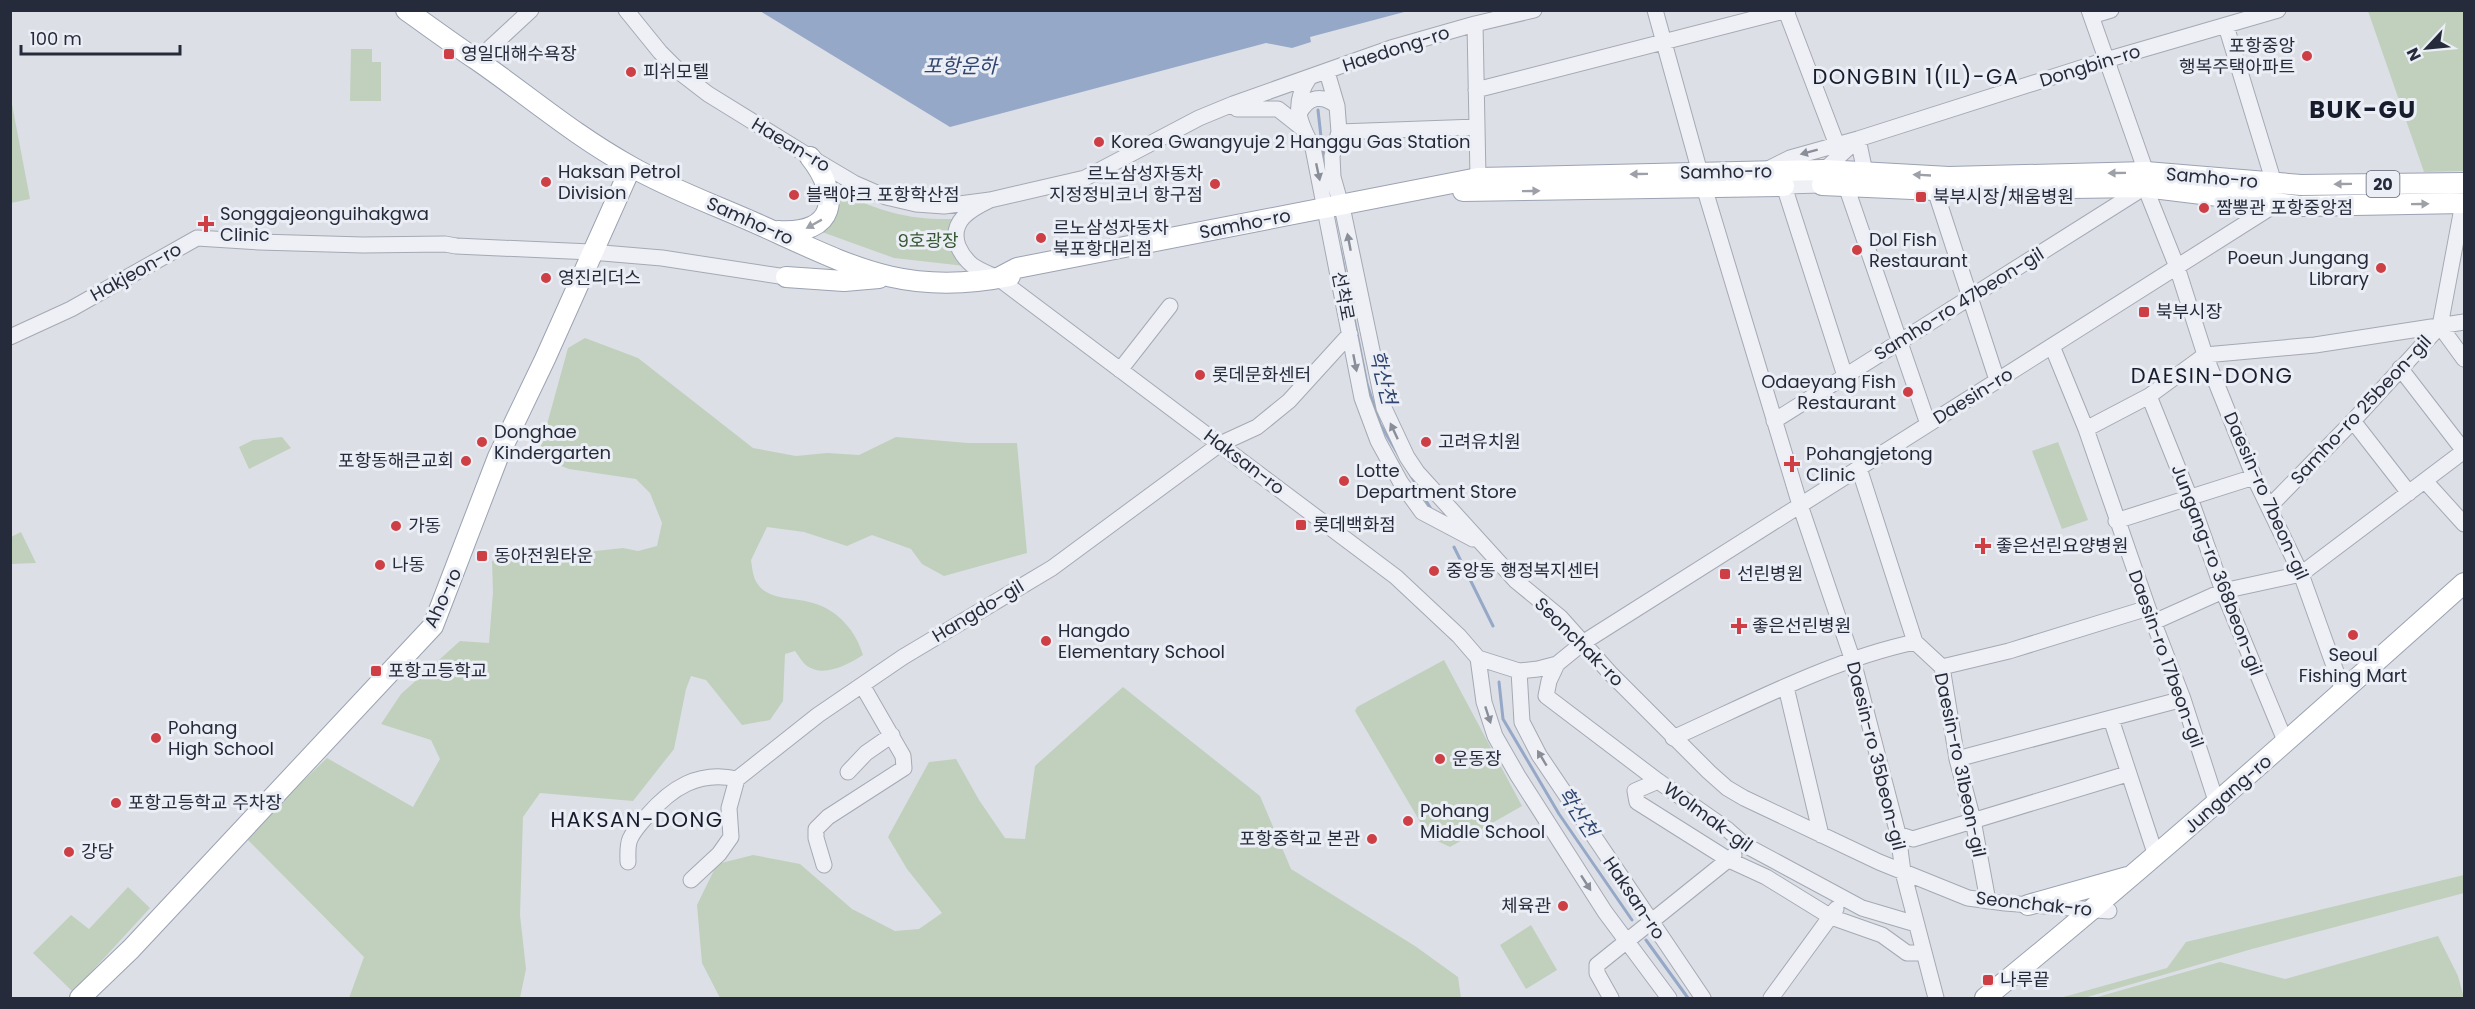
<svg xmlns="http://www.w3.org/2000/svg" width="2475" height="1009" font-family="Poppins,'Noto Sans KR',sans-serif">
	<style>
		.green { fill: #c0d0bd }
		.water { fill: #96a8c7 }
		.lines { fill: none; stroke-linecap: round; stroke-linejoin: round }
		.stream { stroke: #96a8c7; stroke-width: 3 }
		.minor-casing { stroke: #a5a9b3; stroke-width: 17 }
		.major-casing { stroke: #9ba2b2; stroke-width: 22 }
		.minor { stroke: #eef0f5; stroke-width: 15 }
		.major { stroke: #fff; stroke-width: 20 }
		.oneway { fill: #8a8e98 }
		.oneway2 { fill: #9da0a7 }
		.poi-dot { fill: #cd3f44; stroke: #ebeef4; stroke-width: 2 }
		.labels { text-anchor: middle; stroke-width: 6; stroke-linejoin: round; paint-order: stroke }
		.shield { fill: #ebeef4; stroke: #616673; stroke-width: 1.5 }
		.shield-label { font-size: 16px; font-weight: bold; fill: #262b3c }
		.poi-label { font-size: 18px; fill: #262b3c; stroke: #ebeef4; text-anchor: start }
		.street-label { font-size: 18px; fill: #262b3c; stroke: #ebeef4 }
		.park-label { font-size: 18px; fill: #365833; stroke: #ebeef4 }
		.water-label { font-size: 20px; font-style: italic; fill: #304570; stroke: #ebeef4 }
		.quarter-label { font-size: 21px; letter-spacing: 1.5px; fill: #181d2d; stroke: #ebeef4 }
		.district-label { font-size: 24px; font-weight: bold; letter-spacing: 1.5px; fill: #181d2d; stroke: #ebeef4 }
	</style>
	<rect width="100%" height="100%" fill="#dcdfe6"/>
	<path class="green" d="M2368 11H2464V171L2424 172Z
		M351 49H372V62H381V101H350Z
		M11 99 30 199 11 203 10 200Z
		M842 193C881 212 910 220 953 219L965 266 894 258 822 232 835 196Z
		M585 338 638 358 753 448 796 456 827 453 859 455 896 437 968 443H1017L1027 553 944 576 922 564 911 549 872 535 847 546 804 532 767 527 751 560C752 567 753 578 757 583 768 601 796 597 813 603 838 610 856 631 863 655 849 664 824 678 807 666 803 663 798 655 795 651L785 654 783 701 770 720 742 725 706 680 691 676 686 689 674 749 633 801 540 793 523 817 520 915 526 969 520 998H349L364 957 245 837 327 758 413 807 440 759 431 740 381 724 401 694 460 641 489 643 493 592 492 561 510 557H541L623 548 638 551 657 546 662 523 650 493 636 479 569 469 538 457 568 348Z
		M282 437 291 448 249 469 239 447 253 440Z
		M2058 442 2088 520 2062 529 2032 451Z
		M21 532 36 563 11 564V537Z
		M1444 660 1522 806 1450 847 1429 837 1355 711 1357 707Z
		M1123 687 1260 796 1291 869 1415 946 1458 977 1461 998H720L702 963 697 905 717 864 753 855 800 864 852 909 895 931 919 929 942 913 907 869 888 837 929 762 956 759 979 800 1005 838 1025 839 1035 766Z
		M2464 875V893L2252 949 2084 998H2060L2167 968 2186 942Z
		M128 887 150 908 73 992 33 953 71 915 89 929Z
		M1531 925 1557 970 1526 989 1500 945Z
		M2438 936 2458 976 2464 998H2094L2220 962 2285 979Z"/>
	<path class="water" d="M760 11H1408L1310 37 1311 42 1292 48 1266 43 950 127Z"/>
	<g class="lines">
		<path class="stream" d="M1318 110 1325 173
			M1340 248 1367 384 1380 424 1431 509
			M1454 547 1493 626
			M1499 682 1503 719 1559 814 1632 920
			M1646 940 1688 998"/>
		<defs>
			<path id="minor" d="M626 10 660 52 682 74 708 94 810 157 854 183 886 197 916 204 944 206 990 200 1085 178 1199 118 1233 104 1391 48 1475 24 1534 10
				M1655 10 1704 187 1800 505 1853 661 1898 834 1903 872 1936 998
				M2089 10 2146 172
				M1786 11 1837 145
				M2091 16 2111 10
				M1475 24 1478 178
				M2226 26 2274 183
				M477 60 531 10
				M1327 72 1337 106 1339 132 1332 156 1333 177 1344 216 1384 408 1407 457 1417 472 1516 581 1560 617 1610 673 1709 772 1727 788 1744 798 1879 862 1968 898 2005 903 2109 911
				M1309 78C1291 105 1299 122 1313 148L1362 398 1378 441 1401 483 1422 512 1473 539
				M1476 90 1788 10
				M1237 109H1278L1302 128
				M1299 114C1308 96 1322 94 1337 106
				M1339 132 1477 127
				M1858 139 1865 172
				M1766 170 1790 158 1858 139 2106 60 2278 10
				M1846 186 1928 424
				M1935 190 1997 380
				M990 200C971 209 949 221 958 246 961 253 966 260 972 265 980 271 990 274 998 278L1396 577 1459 636 1478 658 1519 671 1538 669 1557 664 1584 642 2281 201
				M2440 326 2464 359
				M10 337 71 309 197 238 259 242 363 245 445 244 456 246 591 252 662 258 786 277
				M2052 346 2086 429 2148 608 2183 699 2217 804
				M2400 368 2464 451
				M1120 370 1170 306
				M1845 376 1784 186 1822 185 1824 170 1856 141
				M2149 396 2190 498 2223 591 2286 743
				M1774 421 2145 187 2177 267 2205 355 2254 477 2301 574 2343 691
				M2353 421 2409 493
				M2086 429 2149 396 2205 355 2315 345 2464 322
				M1859 468 1915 642 1942 667 1957 759 1973 820 1988 901
				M2426 482 2464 524
				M2270 506 2353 421 2440 326 2463 203
				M2116 521 2254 477
				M2154 622 2223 591 2301 574 2464 451
				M1478 658 1484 702 1495 736 1518 776 1605 912 1669 998
				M1557 664 1549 681 1546 696 1658 781 1728 830 1745 845 1862 908 1916 924
				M1942 667 2009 651 2148 608
				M1519 671 1522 722 1539 755 1703 998
				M1786 687 1821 835
				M2111 719 2156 856
				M1673 738C1751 703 1831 660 1915 642
				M1957 759 2183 699
				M848 772 866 753 892 735
				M1658 781 1635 791 1637 802 1729 860 1766 877 1831 917 1882 935 1907 953H1923
				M1898 834 1913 839 2127 774
				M628 862C628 855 627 846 630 839 634 830 641 823 647 816 671 788 699 770 737 779
				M824 865 816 838V829L828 817 904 768 903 756 862 685
				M691 880 719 854 731 837 729 808 737 779 818 715 903 657 1052 568 1220 444 1257 427 1289 401 1350 334
				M1611 998 1597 973V965L1734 855
				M1771 998 1836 909"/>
			<path id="major" d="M406 10C430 27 453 44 477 60 529 96 574 135 630 166 672 190 718 206 762 226 853 267 906 297 1010 276
				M1822 185 1935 190 2145 187 2299 206 2464 203
				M1463 191 1784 186
				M778 231C836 235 841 196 810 157
				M786 277 844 281 879 278
				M998 278 1017 268 1478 178 1824 170 1949 177 2146 172 2301 185 2464 183
				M2028 905 2127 877
				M80 998 131 949 433 626 498 457 545 359 631 167
				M1985 998C2149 865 2306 724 2464 583"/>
		</defs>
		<use href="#minor" class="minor-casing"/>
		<use href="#major" class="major-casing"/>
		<use href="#minor" class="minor"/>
		<use href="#major" class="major"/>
	</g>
	<defs><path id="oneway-solid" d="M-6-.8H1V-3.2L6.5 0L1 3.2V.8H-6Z" transform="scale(1.5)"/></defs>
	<g class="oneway">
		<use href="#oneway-solid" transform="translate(1809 152) rotate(165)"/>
		<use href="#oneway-solid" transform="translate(1318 172) rotate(78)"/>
		<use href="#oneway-solid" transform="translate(1349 242) rotate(-101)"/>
		<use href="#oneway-solid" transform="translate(1355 363) rotate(79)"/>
		<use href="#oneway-solid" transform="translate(1394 431) rotate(-115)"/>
		<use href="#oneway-solid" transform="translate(1488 715) rotate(72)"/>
		<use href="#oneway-solid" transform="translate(1542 758) rotate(-121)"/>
		<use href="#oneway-solid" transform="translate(1586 883) rotate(57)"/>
	</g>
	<g class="oneway2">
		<use href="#oneway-solid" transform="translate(2117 173) rotate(179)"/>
		<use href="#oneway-solid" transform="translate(1639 174) rotate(179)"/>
		<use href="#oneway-solid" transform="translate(1922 175) rotate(-177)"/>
		<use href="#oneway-solid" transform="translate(2343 184) rotate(179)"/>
		<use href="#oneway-solid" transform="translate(1531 191) rotate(-1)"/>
		<use href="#oneway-solid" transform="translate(2420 204) rotate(-1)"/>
		<use href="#oneway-solid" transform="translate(814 224) rotate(151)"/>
	</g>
	<g class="poi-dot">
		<rect x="443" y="48" width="12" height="12" rx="3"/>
		<circle cx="2307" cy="56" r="6"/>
		<circle cx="631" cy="72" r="6"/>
		<circle cx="1099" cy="142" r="6"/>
		<circle cx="546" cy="182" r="6"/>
		<circle cx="1215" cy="184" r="6"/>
		<circle cx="794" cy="195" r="6"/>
		<rect x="1915" y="191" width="12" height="12" rx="3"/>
		<circle cx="2204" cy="208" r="6"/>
		<path d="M203 215h6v6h6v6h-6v6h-6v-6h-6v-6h6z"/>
		<circle cx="1041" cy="238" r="6"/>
		<circle cx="1857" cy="250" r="6"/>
		<circle cx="2381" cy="268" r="6"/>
		<circle cx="546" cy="278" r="6"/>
		<rect x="2138" y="306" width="12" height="12" rx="3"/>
		<circle cx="1200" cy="375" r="6"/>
		<circle cx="1908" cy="392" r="6"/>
		<circle cx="482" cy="442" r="6"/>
		<circle cx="1426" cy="442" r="6"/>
		<circle cx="466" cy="461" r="6"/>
		<path d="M1789 455h6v6h6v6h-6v6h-6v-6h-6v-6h6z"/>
		<circle cx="1344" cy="481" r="6"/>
		<rect x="1295" y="519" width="12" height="12" rx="3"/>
		<circle cx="396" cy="526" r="6"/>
		<path d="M1980 537h6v6h6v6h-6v6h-6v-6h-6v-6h6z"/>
		<rect x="476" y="550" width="12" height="12" rx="3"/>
		<circle cx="380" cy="565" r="6"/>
		<circle cx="1434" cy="571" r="6"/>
		<rect x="1719" y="568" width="12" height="12" rx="3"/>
		<path d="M1736 617h6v6h6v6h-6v6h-6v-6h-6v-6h6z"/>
		<circle cx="2353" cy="635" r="6"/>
		<circle cx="1046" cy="641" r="6"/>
		<rect x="370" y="665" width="12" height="12" rx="3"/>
		<circle cx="156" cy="738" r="6"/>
		<circle cx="1440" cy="759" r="6"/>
		<circle cx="116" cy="803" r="6"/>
		<circle cx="1408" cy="821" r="6"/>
		<circle cx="1372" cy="839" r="6"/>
		<circle cx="69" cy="852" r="6"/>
		<circle cx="1563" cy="906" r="6"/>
		<rect x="1982" y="974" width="12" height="12" rx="3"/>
	</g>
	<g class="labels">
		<rect class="shield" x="2366.5" y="171" width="33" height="26" rx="4.5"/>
		<g class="shield-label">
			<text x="2383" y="190">20</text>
		</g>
		<g class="poi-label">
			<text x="2295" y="52" text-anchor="end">포항중앙<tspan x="2295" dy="21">행복주택아파트</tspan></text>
			<text x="461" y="60">영일대해수욕장</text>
			<text x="643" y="78">피쉬모텔</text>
			<text x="1111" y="148">Korea Gwangyuje 2 Hanggu Gas Station</text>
			<text x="558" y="178">Haksan Petrol<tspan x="558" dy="21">Division</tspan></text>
			<text x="1203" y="180" text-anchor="end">르노삼성자동차<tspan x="1203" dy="21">지정정비코너 항구점</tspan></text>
			<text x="806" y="201">블랙야크 포항학산점</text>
			<text x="1933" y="203">북부시장/채움병원</text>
			<text x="2216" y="214">짬뽕관 포항중앙점</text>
			<text x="220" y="220">Songgajeonguihakgwa<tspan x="220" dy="21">Clinic</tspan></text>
			<text x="1053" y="234">르노삼성자동차<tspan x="1053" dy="21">북포항대리점</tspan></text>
			<text x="1869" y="246">Dol Fish<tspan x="1869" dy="21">Restaurant</tspan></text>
			<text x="2369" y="264" text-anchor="end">Poeun Jungang<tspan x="2369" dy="21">Library</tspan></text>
			<text x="558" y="284">영진리더스</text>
			<text x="2156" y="318">북부시장</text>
			<text x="1212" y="381">롯데문화센터</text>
			<text x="1896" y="388" text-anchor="end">Odaeyang Fish<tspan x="1896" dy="21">Restaurant</tspan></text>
			<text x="494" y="438">Donghae<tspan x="494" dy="21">Kindergarten</tspan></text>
			<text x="1438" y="448">고려유치원</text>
			<text x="1806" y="460">Pohangjetong<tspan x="1806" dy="21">Clinic</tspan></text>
			<text x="454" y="467" text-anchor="end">포항동해큰교회</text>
			<text x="1356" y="477">Lotte<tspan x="1356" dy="21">Department Store</tspan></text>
			<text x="1313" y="531">롯데백화점</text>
			<text x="408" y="532">가동</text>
			<text x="1996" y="552">좋은선린요양병원</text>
			<text x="494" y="562">동아전원타운</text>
			<text x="392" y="571">나동</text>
			<text x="1446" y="577">중앙동 행정복지센터</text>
			<text x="1737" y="580">선린병원</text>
			<text x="1752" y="632">좋은선린병원</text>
			<text x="1058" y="637">Hangdo<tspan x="1058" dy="21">Elementary School</tspan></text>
			<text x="2353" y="661" text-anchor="middle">Seoul<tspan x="2353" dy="21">Fishing Mart</tspan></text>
			<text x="388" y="677">포항고등학교</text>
			<text x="168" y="734">Pohang<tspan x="168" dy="21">High School</tspan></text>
			<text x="1452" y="765">운동장</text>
			<text x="128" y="809">포항고등학교 주차장</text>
			<text x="1420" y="817">Pohang<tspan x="1420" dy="21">Middle School</tspan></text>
			<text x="1360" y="845" text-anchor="end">포항중학교 본관</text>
			<text x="81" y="858">강당</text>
			<text x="1551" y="912" text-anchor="end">체육관</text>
			<text x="2000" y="986">나루끝</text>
		</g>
		<g class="street-label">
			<text transform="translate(1396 49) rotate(-18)" y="6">Haedong-ro</text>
			<text transform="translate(2090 66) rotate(-17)" y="6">Dongbin-ro</text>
			<text transform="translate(791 145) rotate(31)" y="6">Haean-ro</text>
			<text transform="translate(1726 172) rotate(-1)" y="6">Samho-ro</text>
			<text transform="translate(2212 178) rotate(5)" y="6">Samho-ro</text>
			<text transform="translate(750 221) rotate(24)" y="6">Samho-ro</text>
			<text transform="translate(1245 224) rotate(-11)" y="6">Samho-ro</text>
			<text transform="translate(136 272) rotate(-29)" y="6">Hakjeon-ro</text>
			<text transform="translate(1343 296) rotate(79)" y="6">선착로</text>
			<text transform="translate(1959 304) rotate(-32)" y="6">Samho-ro 47beon-gil</text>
			<text transform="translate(1973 396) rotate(-32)" y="6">Daesin-ro</text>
			<text transform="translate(2361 410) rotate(-47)" y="6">Samho-ro 25beon-gil</text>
			<text transform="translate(1244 462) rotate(37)" y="6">Haksan-ro</text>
			<text transform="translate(2266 496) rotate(66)" y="6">Daesin-ro 7beon-gil</text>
			<text transform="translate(2217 570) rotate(69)" y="6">Jungang-ro 368beon-gil</text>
			<text transform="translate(443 598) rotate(-65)" y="6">Aho-ro</text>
			<text transform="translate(978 611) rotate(-31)" y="6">Hangdo-gil</text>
			<text transform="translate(1579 642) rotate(45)" y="6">Seonchak-ro</text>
			<text transform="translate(2166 659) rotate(70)" y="6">Daesin-ro 17beon-gil</text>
			<text transform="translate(1876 756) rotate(76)" y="6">Daesin-ro 35beon-gil</text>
			<text transform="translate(1960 765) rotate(78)" y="6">Daesin-ro 31beon-gil</text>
			<text transform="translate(2228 794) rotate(-41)" y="6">Jungang-ro</text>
			<text transform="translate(1708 817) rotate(36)" y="6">Wolmak-gil</text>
			<text transform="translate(1634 898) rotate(56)" y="6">Haksan-ro</text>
			<text transform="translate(2034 904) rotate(6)" y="6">Seonchak-ro</text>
		</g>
		<g class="park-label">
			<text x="928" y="247">9호광장</text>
		</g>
		<g class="water-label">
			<text x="960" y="73">포항운하</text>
			<text transform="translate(1383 377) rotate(76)" y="7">학산천</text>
			<text transform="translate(1578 812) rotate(57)" y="7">학산천</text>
		</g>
		<g class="quarter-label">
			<text x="1916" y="84">DONGBIN 1(IL)-GA</text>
			<text x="2212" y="383">DAESIN-DONG</text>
			<text x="637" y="827">HAKSAN-DONG</text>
		</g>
		<g class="district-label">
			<text x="2363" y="118">BUK-GU</text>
		</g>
	</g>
	<rect width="2475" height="1009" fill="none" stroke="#262b3c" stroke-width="24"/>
	<g transform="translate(2427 48) rotate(244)" stroke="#ebeef4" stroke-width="4.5" paint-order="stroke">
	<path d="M0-4.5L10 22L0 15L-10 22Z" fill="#262b3c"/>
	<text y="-9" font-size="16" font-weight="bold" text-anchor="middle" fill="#262b3c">N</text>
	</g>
	<path d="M21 45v9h159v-9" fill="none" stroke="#262b3c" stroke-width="3"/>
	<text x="30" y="45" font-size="18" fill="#262b3c" stroke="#ebeef4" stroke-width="4.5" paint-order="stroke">100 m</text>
</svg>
